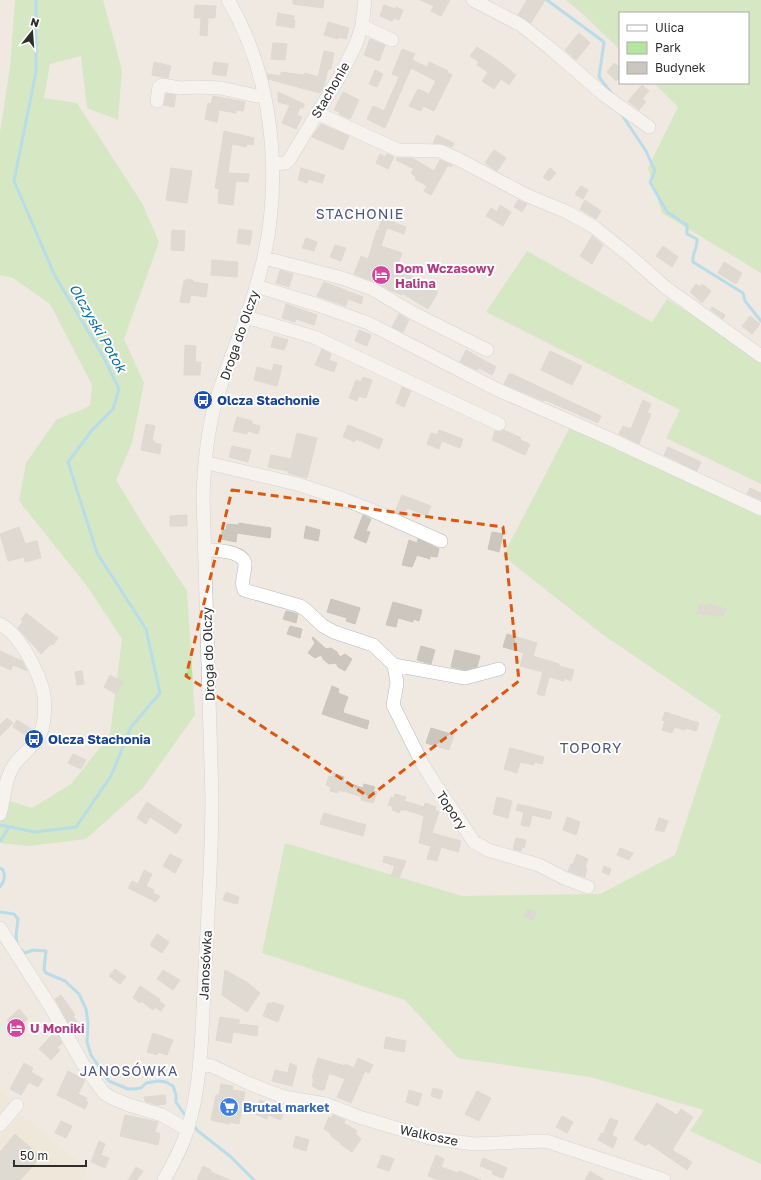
<svg xmlns="http://www.w3.org/2000/svg" width="761" height="1180" font-family="'Golos Text',sans-serif">
	<style>
		.education { fill: #f0e6d1 }
		.green { fill: #b6e59e }
		.lines { fill: none; stroke-linecap: round; stroke-linejoin: round }
		.stream { stroke: #75cff0; stroke-width: 3 }
		.building { fill: #cbc7bf; stroke: #cbc5ba }
		.minor-casing { stroke: #b4b7c1; stroke-width: 14 }
		.minor { stroke: #fff; stroke-width: 13 }
		.marked { fill: none; stroke: #df570e; stroke-width: 3; stroke-dasharray: 8 5; stroke-linejoin: round }
		.labels { text-anchor: middle; stroke-width: 4; stroke-linejoin: round; paint-order: stroke }
		.street-label { font-size: 13px; fill: #2e2e2e; stroke: #fff }
		.hotel-label { font-size: 13px; font-weight: bold; fill: #b23c85; stroke: #fff; text-anchor: start }
		.transit-label { font-size: 13px; font-weight: bold; fill: #164399; stroke: #fff; text-anchor: start }
		.shop-label { font-size: 13px; font-weight: bold; fill: #366cbe; stroke: #fff; text-anchor: start }
		.neighbourhood-label { font-size: 14px; letter-spacing: 1px; fill: #4d5680; stroke: #fff }
		.water-label { font-size: 14px; font-style: italic; fill: #0d6fa3; stroke: #fff }
	</style>
	<rect width="100%" height="100%" fill="#efe9e1"/>
	<path class="education" d="M0 1090 12 1101 0 1115Z
		M21 1114 87 1168 83 1180H0V1137Z"/>
	<path class="green" d="M15 0H103L122 70 118 120 87 108 81 56 50 64 44 98 77 103 142 203 159 242 124 339 144 383 132 443 116 480 146 529 187 591 195 715 143 788 86 839 29 846 0 843V798L32 808 71 784 110 735 122 639 87 586 19 501 26 463 56 420 90 406 92 385 50 304 13 278 0 275V132L10 67Z
		M566 0H761V273L662 213 648 168 678 107 654 83H748V13H620V50L585 16Z
		M527 251 652 322 667 299 756 356 761 347V484L666 438 680 410 486 312Z
		M571 425 761 514V1164L690 1131 704 1110 590 1077 458 1058 405 1000 262 953 285 843 462 896 600 894 675 855 721 715 602 634 503 556Z"/>
	<g class="lines">
		<path class="stream" d="M547 0 604 42 599 77 612 94
			M622 115 646 151 655 171 650 182 667 212 687 225V234L697 239C698 249 692 251 693 262L743 293 745 301 761 321
			M0 825 35 832 76 827 111 776 131 727 160 693 146 629 97 553 68 462 93 429 113 409 119 389 103 356 55 276 14 181 36 72V0
			M0 841 9 827
			M0 868 3 870C6 877 4 881 0 887
			M0 912 14 914 18 919 16 936 17 945
			M20 949 25 953 33 950 46 951 44 969 46 973 65 981 79 994 86 1009 88 1023 87 1042 91 1055 109 1081 128 1089H134L141 1088 146 1083 159 1081 166 1082 173 1086 176 1095V1102L187 1118
			M193 1125 198 1131 231 1157 254 1180"/>
	</g>
	<path class="building" d="M293 0H324L323 8 293 4Z
		M420 0H450L441 16 431 11 434 6Z
		M527 0H545L531 23 518 15Z
		M195 5 216 6 215 18H208L207 36 200 35 201 18H194Z
		M384 5 395 9 396 7 403 10 399 20 394 18 392 21 380 16Z
		M278 13 294 16 293 19 295 20 294 28 276 25Z
		M328 22 349 28 346 39 339 37 338 39 324 35Z
		M579 33 590 43 576 60 565 50Z
		M370 39 385 45 379 61 364 55Z
		M273 43 287 44 285 60 271 59Z
		M477 47 497 60 516 75 509 85 501 79 494 89 482 81 488 72 477 65 479 62 470 56Z
		M402 49 415 54 412 60 427 67 429 62 448 71 447 72 452 75 434 111 423 106 421 111 409 106 418 89 429 94 436 81 411 68 385 128 367 119 373 106 384 111 399 77 392 74Z
		M324 51 334 53 331 69H328L324 86 320 93 268 79 267 74 281 76V72L304 75 305 73 318 77Z
		M154 62 171 66 168 78 152 75Z
		M214 62 228 64 226 76 212 74Z
		M614 63 620 68V77L616 81 607 72Z
		M375 70 383 74 377 87 369 84Z
		M642 85 649 91 642 99 646 102 639 110 628 101Z
		M278 92 304 104 303 108 300 107 297 115 302 117 296 129 282 123 290 105 278 102Z
		M343 92 359 100 350 119 339 114 340 112 334 110Z
		M166 94 176 95 174 107 164 105Z
		M213 96 245 102 243 111 236 110V113L219 110 217 122 205 119 208 103 211 104Z
		M321 124 349 136 343 150 312 137Z
		M224 131 254 138 253 145 247 144 246 147 232 144 228 173 249 174 248 182 236 181 233 205 218 203 219 189 215 188Z
		M437 135 454 143 452 147 443 144 433 143Z
		M494 150 506 158 497 171 485 163Z
		M380 154 385 157 387 154 394 157 388 169 376 163Z
		M397 158H412L434 171 440 160 452 165 451 167 448 165 431 195 424 191 427 186 415 179 416 177 411 173 414 169 396 160Z
		M171 168 192 171 187 203 166 200Z
		M301 168 325 175 322 183 308 179 307 183 298 180Z
		M550 168 556 173 549 181 543 177Z
		M581 186 588 190 583 199 575 194Z
		M518 200 527 204 522 212 514 207Z
		M585 200 601 211 596 219 580 209Z
		M500 205 511 212 503 226 486 216 491 208 497 212Z
		M382 218 406 227 404 234 387 228 381 246 402 253 396 269 407 273 438 292 428 309 402 293V295L390 290 375 282 354 274 361 256 368 259 377 230 378 231Z
		M239 229 252 231 250 245 237 243Z
		M172 230 185 231 184 251 171 250Z
		M592 236 603 245 592 264 580 256Z
		M306 238 317 242 314 251 302 248Z
		M335 245 346 248 341 261 330 257Z
		M663 246 678 257 672 267 656 256Z
		M212 260 238 262 237 277 211 275Z
		M724 262 742 273 736 284 718 273Z
		M280 270 293 274 289 287 276 283Z
		M186 279 193 280V282L208 284 206 297 191 295 189 303 180 302 184 281H186Z
		M324 282 363 297 361 304 348 299 346 306 317 296Z
		M696 284 700 287 702 284 711 291 702 303 690 292Z
		M286 304 317 315 314 325 296 319 295 322 282 318Z
		M712 307 725 315 723 319 711 310Z
		M399 314 409 320 403 332 392 327Z
		M750 316 760 324 752 334 742 326Z
		M359 330 371 335 367 346 355 341Z
		M274 336 288 340 284 350 271 347Z
		M185 345 196 346 195 362H201L200 375H184Z
		M322 349 331 354 329 360 337 363 334 372 315 365Z
		M466 350 496 367 492 375 479 368 477 370 460 362Z
		M550 351 582 366 572 385 541 370Z
		M274 364 282 366 277 386 254 380 257 367 272 371Z
		M509 374H512L601 416 598 423 545 400 544 401 504 384Z
		M363 377 372 380 366 398 359 396 357 401 349 398 356 380 361 382Z
		M402 387 411 391 404 407 396 403Z
		M643 400 651 404 647 413 651 414 639 444 619 434 623 426 631 429Z
		M237 417 252 421V424L260 426 258 434 248 431 247 434 233 431Z
		M146 424 155 426 152 440 155 441 154 443 161 444 160 454 141 450Z
		M348 425 383 439 379 449 356 439 355 442 343 437Z
		M439 430 463 439 460 448 442 441 439 449 427 444 431 433 437 435Z
		M504 430 521 438 520 440 530 444 525 455 492 440 495 431 500 432Z
		M297 433 317 438 307 478 288 473V471L268 467 271 455 291 459Z
		M232 446 251 450 248 462 229 457Z
		M668 447 701 462 697 471 664 455Z
		M750 488 761 493V500L747 494Z
		M402 495 431 506 427 516 407 508 404 516 395 512Z
		M187 515V526H170V516Z
		M363 515 371 519 366 531 370 532 366 543 354 538Z
		M239 523 271 528 270 538 237 533 236 542 221 539 222 529 226 530 227 524 238 525Z
		M306 526 320 530 318 541 304 538Z
		M19 527 25 544 37 541 41 558 25 562 24 557 8 561 0 534Z
		M492 532 503 534 499 552 488 549Z
		M418 539 439 549 437 557 430 556V559L417 555 412 567 402 565 409 540 417 543Z
		M331 599 360 608 355 624 346 621 347 618 327 612Z
		M393 602 422 610 419 621 413 619V622L398 618 396 627 386 625Z
		M700 604 707 606 704 615 697 613Z
		M709 604 726 609 723 616 717 614 716 617 706 613Z
		M286 611 298 614 296 623 283 619Z
		M26 613 58 638 53 645 51 644 41 654 18 628 23 621 21 620Z
		M290 626 302 629 300 638 287 634Z
		M507 634 537 643 533 656 559 664V666L574 670 571 681 564 678V681L549 677 544 696 537 694 543 672 520 666 524 653 503 647Z
		M313 637 326 649 331 648 337 652 340 657 345 654 352 659 345 671 338 667 336 663 329 664 324 660 321 655 315 658 308 653 315 643 312 638Z
		M421 646 435 650 431 664 417 660Z
		M455 650 480 656 477 667 465 670 451 667Z
		M0 651 22 661 27 671 13 665 11 670 0 665Z
		M82 671 84 684 77 685 75 672Z
		M110 675 123 682 116 694 104 687Z
		M332 686 339 689 338 693 348 697 343 711 344 713 369 721 367 729 322 714Z
		M665 712 699 723 696 731 685 728V730L674 727 672 733 662 730 665 721 662 720Z
		M7 718 13 723 0 736V725Z
		M17 720 33 730 29 737 13 727Z
		M431 728 454 735 449 750 426 743Z
		M510 748 544 757 542 764 534 762V765L520 762 517 773 504 769Z
		M73 754 86 760 81 769 68 763Z
		M333 773 344 777 343 781 363 788 364 784 375 787 373 791 377 792 373 803 361 800 362 797 344 791V792L339 790 338 793 330 791 331 787 326 785 329 776 332 777Z
		M395 794 406 797 404 801 408 802 424 807 425 803 436 807 435 810 439 812 432 833 461 841 458 852 441 847 437 861 427 859 431 846 419 843 424 816 406 810H400L399 813 392 810 393 807 388 805 391 797 394 798Z
		M497 797 512 801 508 818 493 814Z
		M147 802 182 825 176 834 150 817 146 824 137 818Z
		M518 804 552 812 550 819 532 815 529 827 521 825 524 812 516 810Z
		M324 813 366 825 363 836 320 824Z
		M567 817 580 822 576 835 563 830Z
		M659 818 668 821 664 832 655 830Z
		M516 838 526 840 524 848 522 847 521 851 513 849Z
		M620 848 633 853 629 860 617 855Z
		M170 854 182 860 175 873 163 866Z
		M577 854 588 859 585 868 587 869 585 877 568 871 571 864H573Z
		M384 856 406 861 399 878 391 876 395 866 383 862Z
		M604 866 611 869 609 875 602 872Z
		M144 870 152 874 146 886 154 890 153 893 160 896 156 902 128 888 132 881 138 884Z
		M226 892 239 897 237 904 223 900Z
		M527 909 536 912 533 920 524 916Z
		M157 934 169 942 162 953 150 945Z
		M115 969 126 977 120 984 109 976Z
		M163 970 180 980 173 990 157 979Z
		M225 970 248 983 260 993 247 1012 222 995Z
		M140 986 160 999 159 1001 165 1005 161 1011 155 1007 153 1010 141 1001 140 1003 133 998Z
		M61 995 75 1015 73 1016 77 1022 70 1026 55 999Z
		M272 1002 284 1006 278 1022 263 1016 268 1003 272 1004Z
		M19 1009 28 1019 16 1030 7 1020Z
		M220 1017 240 1020 238 1024 258 1026 257 1036 233 1032 231 1043 216 1040Z
		M75 1024 81 1031 76 1035 71 1027Z
		M153 1033 173 1040 167 1055 158 1052 157 1055 147 1052Z
		M53 1034 56 1037 58 1035 62 1043 57 1048 60 1050 51 1060 39 1049Z
		M386 1037 406 1041 404 1052 384 1048Z
		M318 1058 345 1066V1064L354 1068 358 1058 373 1065 369 1073 365 1071 351 1103 337 1097 345 1079 329 1073 324 1090H320L312 1086 314 1079 312 1078Z
		M24 1063 33 1068 31 1072 43 1079 38 1087 29 1082 21 1095 10 1089Z
		M290 1063 297 1066 292 1086 272 1081 275 1070 288 1073Z
		M68 1071 85 1080 78 1094 87 1098 85 1101 88 1102 85 1109 57 1095Z
		M221 1084 233 1086 232 1090 245 1092 239 1124 230 1122 229 1124 211 1120 216 1095H219Z
		M433 1088 443 1091 440 1099 431 1096Z
		M409 1090 422 1094 418 1106 406 1102Z
		M477 1091 491 1098 479 1121 465 1114Z
		M165 1095 166 1104 156 1105 145 1101 144 1097Z
		M260 1100 284 1111 281 1120 268 1115 267 1119 255 1114Z
		M657 1103 677 1115 681 1109 693 1117 672 1150 692 1162 687 1170 648 1143 646 1146 634 1139Z
		M125 1115 158 1122 155 1132 160 1134 158 1145 120 1136Z
		M333 1115 345 1120 344 1123 357 1131 355 1134 361 1139 352 1152 340 1144 341 1143 332 1137 329 1132 324 1129 329 1117 331 1118Z
		M562 1116 573 1122 567 1133 556 1127Z
		M610 1118 618 1121 612 1135 617 1138 613 1148 598 1140 601 1133 603 1134Z
		M61 1121 72 1126 66 1138 55 1133Z
		M15 1134 41 1157 20 1180H0V1152Z
		M296 1136 309 1140 306 1151 293 1147Z
		M99 1141 105 1144 101 1155 109 1158 105 1168 91 1162Z
		M382 1155 394 1159 389 1171 377 1167Z
		M436 1155 444 1159 441 1167 458 1173 459 1171 481 1180H438L428 1176Z
		M483 1158 507 1168 503 1178 492 1174 494 1169 493 1171 480 1166Z
		M203 1166 211 1170V1172L230 1180H197Z
		M136 1167 143 1171 137 1180H128Z
		M590 1171 604 1180H585Z"/>
	<g class="lines">
		<defs>
			<path id="minor" d="M473 0 521 25 550 48 604 95 649 127
				M362 26 392 40
				M157 101 159 87 162 85 180 88 195 87 221 88 256 96 263 95
				M317 113 398 150 440 151 460 160 526 195 567 212 594 227 630 256 665 287 761 356
				M272 164 285 163 289 160 341 74 356 44 362 26 365 0
				M264 258 342 278 372 289 415 314 487 350
				M256 286 318 305 368 323 496 389 608 438 761 509
				M246 317 314 337 499 424
				M205 464H212L297 484 340 498 369 509 441 541
				M205 550C215 550 245 551 245 565 245 574 240 582 244 590L300 606 306 610 323 626 334 632 373 645 394 665 397 683 393 705 423 765 435 784 474 842 488 850 539 865 564 878 588 887
				M0 624C20 634 40 674 44 695 45 707 45 721 41 732 37 745 22 753 14 765 4 780 5 797 0 814
				M394 665 465 678 499 669
				M0 928 50 1006 83 1064 104 1093 112 1098 129 1105 162 1115 188 1130
				M199 1064 212 1066 250 1084 284 1097 326 1104 362 1118 430 1138 474 1144 546 1141 664 1180
				M0 1125 17 1105
				M164 1180C173 1164 182 1148 187 1131 203 1082 202 1019 205 968 208 911 212 855 212 798L203 497C204 466 207 434 215 404 227 364 245 325 257 284 284 193 277 83 228 0"/>
		</defs>
		<use href="#minor" class="minor-casing"/>
		<use href="#minor" class="minor"/>
	</g>
	<path d="M0 0H761V1180H0ZM232 490 503 527 519 681 369 797 186 676Z" fill="#efe9e1" fill-opacity=".55" fill-rule="evenodd"/>
	<path class="marked" d="M232 490 503 527 519 681 369 797 186 676Z"/>
	<defs>
		<symbol id="hotel-disc" viewBox="-11 -11 22 22"><circle r="9.5" fill="#d1479c" stroke="#fff"/><path d="M-6-4.5h1.5V1H6V5H4.5V3h-9V5H-6ZM-4 0a1.8 1.8 0 1 1 3.6 0ZM.5 0V-2.5h3Q6-2.5 6 0Z" fill="#fff"/></symbol>
		<symbol id="bus-disc" viewBox="-11 -11 22 22"><circle r="9.5" fill="#1a4fb4" stroke="#fff"/><path d="M-5-6H5V4H4V6H2V4H-2V6H-4V4H-5ZM-3.5-4V0h7V-4ZM-3.5 1.2v1.5H-2V1.2ZM2 1.2v1.5H3.5V1.2Z" fill="#fff"/></symbol>
		<symbol id="supermarket-disc" viewBox="-11 -11 22 22"><circle r="9.5" fill="#3f7fe0" stroke="#fff"/><path d="M-6-5.5h2.5l.6 2H6L4.5 2H-2.5L-4.4-4H-6ZM-1.5 3.2a1.3 1.3 0 1 0 .1 0ZM3 3.2a1.3 1.3 0 1 0 .1 0Z" fill="#fff"/></symbol>
	</defs>
	<g fill-rule="evenodd">
		<use href="#hotel-disc" x="370" y="264" width="22" height="22"/>
		<use href="#bus-disc" x="192" y="389" width="22" height="22"/>
		<use href="#bus-disc" x="23" y="728" width="22" height="22"/>
		<use href="#hotel-disc" x="5" y="1017" width="22" height="22"/>
		<use href="#supermarket-disc" x="218" y="1096" width="22" height="22"/>
	</g>
	<g class="labels">
		<g class="street-label">
			<text transform="translate(330 90) rotate(-60)" y="5">Stachonie</text>
			<text transform="translate(239 335) rotate(-71)" y="5">Droga do Olczy</text>
			<text transform="translate(208 654) rotate(-92)" y="5">Droga do Olczy</text>
			<text transform="translate(452 810) rotate(56)" y="5">Topory</text>
			<text transform="translate(205 965) rotate(-87)" y="5">Janosówka</text>
			<text transform="translate(429 1135) rotate(12)" y="5">Walkosze</text>
		</g>
		<g class="hotel-label">
			<text x="395" y="273">Dom Wczasowy<tspan x="395" dy="15">Halina</tspan></text>
			<text x="30" y="1033">U Moniki</text>
		</g>
		<g class="transit-label">
			<text x="217" y="405">Olcza Stachonie</text>
			<text x="48" y="744">Olcza Stachonia</text>
		</g>
		<g class="shop-label">
			<text x="243" y="1112">Brutal market</text>
		</g>
		<g class="neighbourhood-label">
			<text x="360" y="219">STACHONIE</text>
			<text x="591" y="753">TOPORY</text>
			<text x="129" y="1076">JANOSÓWKA</text>
		</g>
		<g class="water-label">
			<text transform="translate(98 328) rotate(60)" y="5">Olczyski Potok</text>
		</g>
	</g>
	<rect x="619" y="12" width="130" height="72" fill="#ffffff" stroke="#ababab"/>
	<rect x="627" y="25" width="20" height="6" fill="#ffffff" stroke="#ababab"/>
	<text x="655" y="32" font-size="12" fill="#2e2e2e">Ulica</text>
	<rect x="627" y="42" width="20" height="12" fill="#b6e59e" stroke="#ababab"/>
	<text x="655" y="52" font-size="12" fill="#2e2e2e">Park</text>
	<rect x="627" y="62" width="20" height="12" fill="#cbc7bf" stroke="#ababab"/>
	<text x="655" y="72" font-size="12" fill="#2e2e2e">Budynek</text>
	<g transform="translate(32 32) rotate(17)" stroke="#ffffff" stroke-width="3" paint-order="stroke">
	<path d="M0-3L7 15L0 10L-7 15Z" fill="#2e2e2e"/>
	<text y="-6" font-size="11" font-weight="bold" text-anchor="middle" fill="#2e2e2e">N</text>
	</g>
	<path d="M14 1160v6h72v-6" fill="none" stroke="#2e2e2e" stroke-width="2"/>
	<text x="20" y="1160" font-size="12" fill="#2e2e2e" stroke="#ffffff" stroke-width="3" paint-order="stroke">50 m</text>
</svg>
